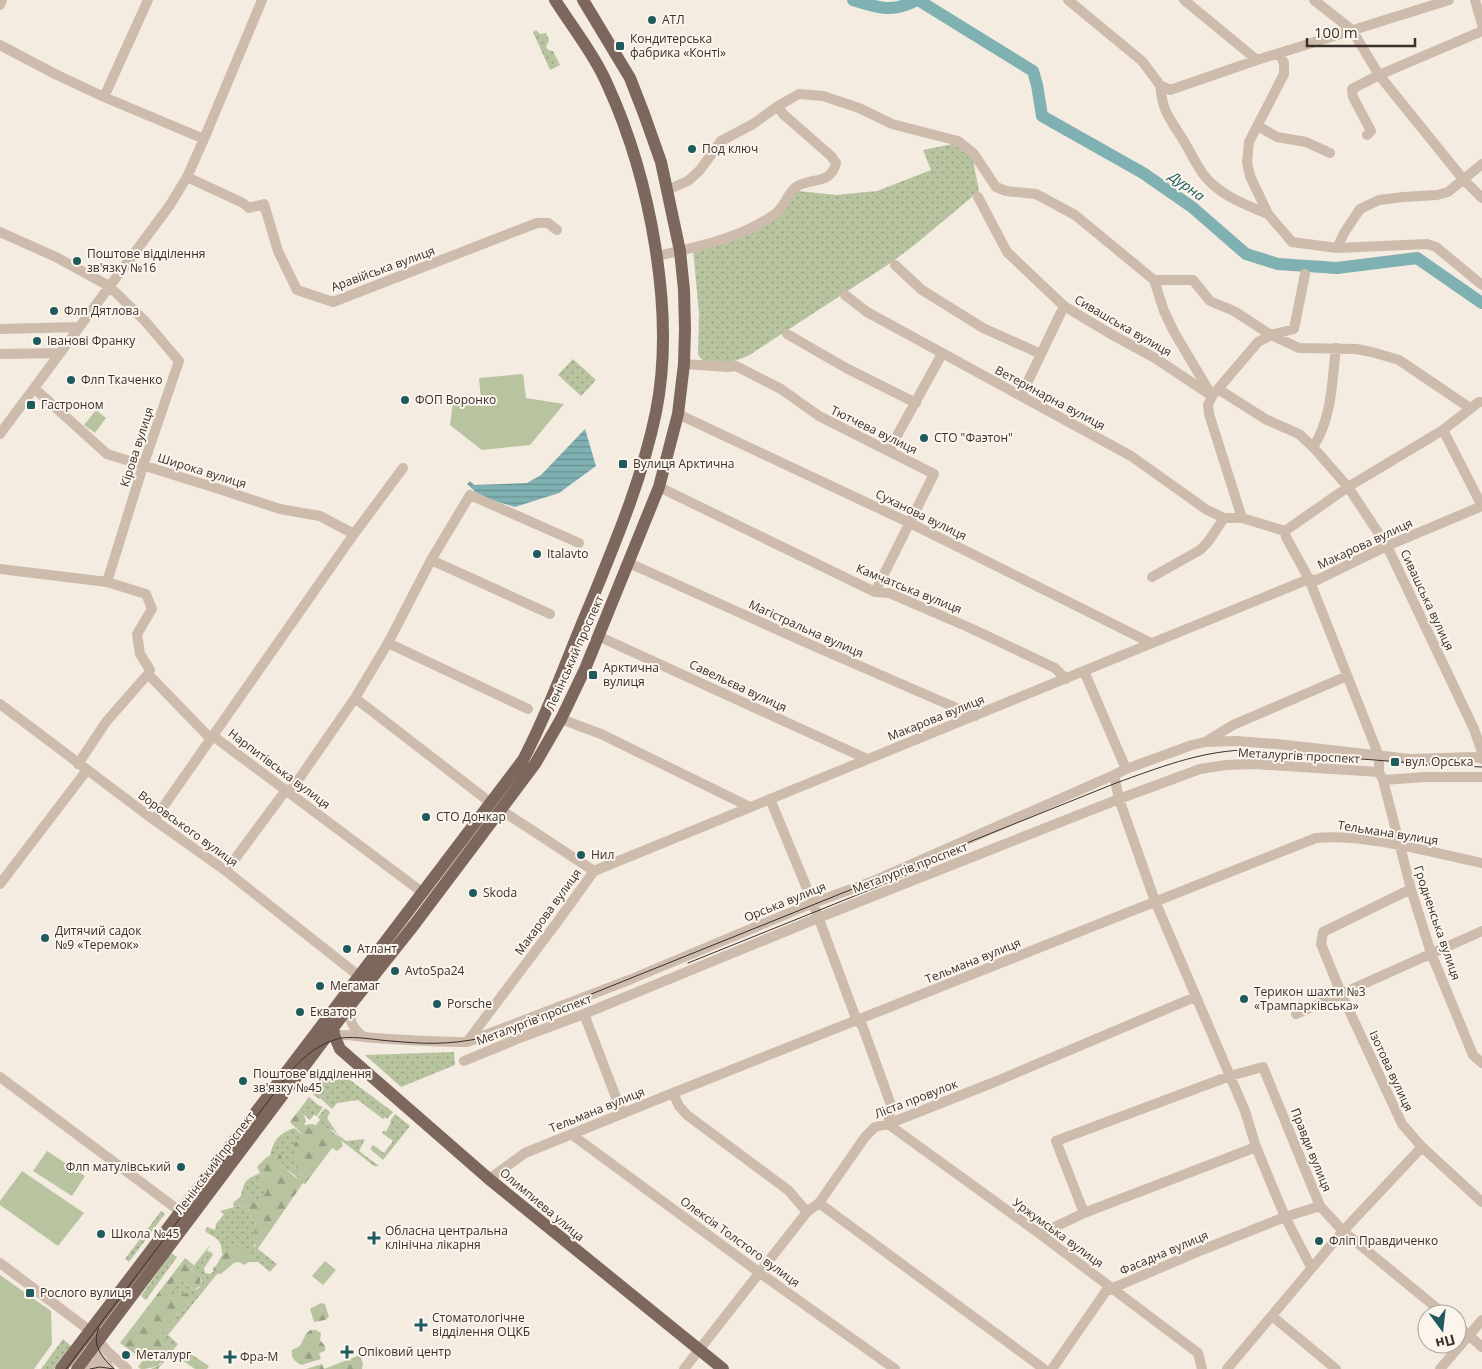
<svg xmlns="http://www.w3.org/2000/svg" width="1482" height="1369" font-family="'Open Sans',sans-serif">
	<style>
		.grass { fill: url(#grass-dots) }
		.forest { fill: url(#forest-firs) }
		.park { fill: #b8c4a0 }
		.water { fill: url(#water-rules) }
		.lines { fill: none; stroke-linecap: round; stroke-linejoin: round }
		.river { stroke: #7fb0b2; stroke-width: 12 }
		.minor { stroke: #cdbbac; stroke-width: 10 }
		.major { stroke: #7d675c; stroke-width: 12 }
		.tram { stroke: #3b302b; stroke-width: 1 }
		.poi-dot { fill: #1f5a5e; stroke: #fbf5ee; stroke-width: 2 }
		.labels { text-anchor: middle; stroke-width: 4; stroke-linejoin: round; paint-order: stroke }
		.poi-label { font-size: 12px; fill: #3b302b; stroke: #fbf5ee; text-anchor: start }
		.street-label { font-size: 12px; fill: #3b302b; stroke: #fbf5ee }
		.water-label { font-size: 14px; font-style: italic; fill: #1f5a5e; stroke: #fbf5ee }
	</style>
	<defs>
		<pattern id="grass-dots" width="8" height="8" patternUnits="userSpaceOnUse" patternTransform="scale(1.25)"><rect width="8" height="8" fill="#b8c4a0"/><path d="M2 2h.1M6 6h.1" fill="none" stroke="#97a083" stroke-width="1.8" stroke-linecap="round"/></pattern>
		<pattern id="forest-firs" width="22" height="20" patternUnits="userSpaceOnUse" patternTransform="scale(1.25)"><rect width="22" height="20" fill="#b8c4a0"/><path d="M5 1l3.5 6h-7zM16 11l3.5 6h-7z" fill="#97a083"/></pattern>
		<pattern id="water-rules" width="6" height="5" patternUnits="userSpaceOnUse" patternTransform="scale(1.25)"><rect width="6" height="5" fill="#7fb0b2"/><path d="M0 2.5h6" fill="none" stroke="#699091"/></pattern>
	</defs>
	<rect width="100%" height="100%" fill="#f4ebe1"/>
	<path class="grass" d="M536 30 540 34 546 33 549 40 546 47 548 50 553 51 560 65 550 70 533 32Z
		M958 143 972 155 979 191 917 243 892 262 748 356 729 363 704 362 698 355 699 313 693 249 749 233 798 191 836 195 877 191 931 170 923 150Z
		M573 359 596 380 581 396 558 375Z
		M454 1052 455 1065 401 1087 365 1055Z
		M337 1072 342 1074 393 1112 387 1119 385 1117 383 1119 358 1100 337 1103 332 1109 320 1098 319 1099 311 1093C319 1083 323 1074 337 1072Z
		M309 1097 318 1105 323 1107 317 1116 314 1115 310 1120 299 1110Z
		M325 1108 330 1112 327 1118 338 1135 346 1141 365 1139 359 1151 379 1166H374L342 1141 334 1131 316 1125 320 1120 318 1117Z
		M395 1114 410 1126 383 1160 370 1149 373 1145 384 1153 393 1141 382 1133 384 1130 386 1132 391 1122 390 1121Z
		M294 1128 304 1136 299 1169 301 1174 299 1179 291 1172 280 1167 270 1156C274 1139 279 1134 294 1128Z
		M260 1173 263 1179 259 1185 269 1188 256 1206 241 1196C245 1181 244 1180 260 1173Z
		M241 1205 249 1209 251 1217 256 1224 254 1246 277 1264 270 1272 258 1262H249L250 1255 240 1253 239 1250H225L222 1254C222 1237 215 1239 205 1231L207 1227 215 1230 216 1224 224 1214 220 1211Z
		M161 1211 165 1214 129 1262 125 1259Z
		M211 1244 207 1251 211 1252 213 1255 204 1268 205 1273 210 1274 213 1272V1268L217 1274 168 1335 178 1344 158 1369H151L161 1364 169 1349 161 1340 162 1332 172 1327 178 1312 186 1308 192 1299 182 1294 174 1299 169 1297 174 1280 179 1279 194 1290 199 1288 202 1282 200 1277 191 1269Z
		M171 1253 177 1257 146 1300 141 1296Z
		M63 1339 71 1346 54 1369H41Z"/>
	<path class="forest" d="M299 1110 304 1115 306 1121 304 1125 312 1124 328 1128 341 1139 343 1146 337 1151 332 1148 305 1184 303 1183 257 1250 253 1241 256 1224 251 1217 249 1209 241 1205 234 1207 233 1203 241 1196H247L256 1205C260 1198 265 1195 268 1188L258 1185 263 1179 257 1167C263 1160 269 1154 279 1153 283 1158 284 1162 280 1167 290 1170 292 1176 299 1179L301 1174 294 1161V1143L303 1139 304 1136 290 1122Z
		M234 1244 238 1246 240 1252 244 1251 250 1255 249 1262 243 1265 240 1262 234 1263 221 1274H217L213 1268 216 1266 225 1250H230V1245Z
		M185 1258 194 1265 191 1269 200 1277 201 1285 194 1290 179 1279 174 1280 169 1297 174 1299 182 1294 188 1293 192 1299 186 1308 178 1312 172 1327 162 1332 161 1340 169 1349C167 1363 154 1369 141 1369L138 1367 143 1360 120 1343Z
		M321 1303 325 1304 329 1317 325 1320 314 1322 310 1309Z
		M310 1330H316L321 1333 320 1340 325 1346V1351L319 1353 321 1359 301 1365C294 1360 291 1359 292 1350L300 1346 306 1334Z
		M185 1350 209 1366 207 1369H195L179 1358Z
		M360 1355 363 1364 362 1369H306L322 1364 324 1369Z"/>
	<path class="park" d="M523 374 526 398 564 404 530 445 482 450 450 425 453 402 481 400 479 378Z
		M96 410 106 418 95 433 84 425Z
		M47 1151 85 1176 72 1196 33 1171Z
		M22 1171 84 1213 58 1246 0 1205V1201Z
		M325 1261 336 1270 323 1285 312 1276Z
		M0 1275 51 1311 52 1344 34 1369H0Z"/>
	<path class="water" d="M585 429 596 466 559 493 515 507 481 497 467 484 470 481 474 485 527 483 541 475Z"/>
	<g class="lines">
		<path class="river" d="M853 0C878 8 893 13 917 0
			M918 0 1033 71 1037 85 1042 116 1143 173 1192 207 1246 254 1278 264 1337 268 1417 258 1482 303"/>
		<path class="minor" d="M1068 0 1142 61 1160 85 1170 90 1257 60 1449 0
			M1184 0 1257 60
			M1314 0 1352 30 1379 75 1463 179 1482 198
			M1475 0 1482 24
			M0 5 2 0
			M0 45 55 74 104 97 204 139
			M1279 53 1284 63V74L1249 142 1247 162 1250 176 1268 214 1292 242 1337 248 1427 244 1436 247 1482 285
			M1160 85C1163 112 1168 116 1182 138 1189 149 1195 163 1203 174 1219 195 1244 204 1268 214
			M104 97 148 0
			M1258 126 1277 137 1306 142 1330 153
			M1367 135 1371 131 1353 97 1352 89 1379 75 1482 31
			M187 177 243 203 249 208 264 204 278 251 297 290 333 302 537 223H548L557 230
			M667 190 688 181 700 170 721 141 753 124 778 106 799 94 823 96 859 108 892 124 958 141 974 154 996 187 1006 191 1036 194 1075 215 1154 280H1193L1210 301 1234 311 1271 335 1299 348 1356 349 1372 352 1399 360 1470 408
			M978 197 1007 252 1064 306 1109 333 1155 358 1212 396 1218 389 1267 420 1299 434 1313 447 1348 487 1387 546 1474 729 1482 752
			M0 232 56 257 109 286 145 321 179 361 143 466 107 582
			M1337 248 1344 233 1360 209 1379 200 1403 197 1437 195 1448 192 1482 164
			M657 256C697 247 742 238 775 214 784 208 787 194 796 187 811 177 831 185 836 163L831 156 783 114 778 106
			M895 265 922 290 983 328 1041 354
			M1154 280 1164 311 1174 332 1212 396 1208 405 1209 414 1242 518
			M845 295 867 312 1131 456 1207 510 1224 518H1242L1285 531 1286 537 1309 579 1379 756V772L1383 780 1411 889 1431 953 1473 1055 1482 1063
			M0 329 79 327
			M787 334 846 368 916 403
			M0 354 60 353
			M684 364 727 367 736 366 781 389 819 416 934 474 875 592
			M34 388 107 454 219 489 280 509 320 516 354 534
			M1218 389 1258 342 1271 335 1294 329 1305 274
			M1021 396 1064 306
			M678 414 910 523 1151 643
			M0 434 170 205 187 177 204 139 262 0
			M1313 447C1332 419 1332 381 1336 348
			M889 450 942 354
			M659 487 875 592 889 593 968 627 1055 668 1066 679
			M1285 531 1348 487 1443 430 1479 402H1482
			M431 560 550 614
			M629 563 816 647 975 716
			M0 569 107 582 146 594 152 609 137 634 140 654 150 670 148 674
			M1152 577 1200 550 1208 542 1224 518
			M598 636 867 759
			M388 643 528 709
			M1084 671 1126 769
			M148 674 208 736H213L422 892
			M355 698 491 803
			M0 704 154 820 226 871 359 976
			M561 719 601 734 750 807
			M1205 742 1233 725 1347 676
			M78 764 106 722 148 674
			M1114 775 1119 799 1155 901 1245 1111 1256 1147 1285 1217 1311 1267
			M1383 780 1426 777H1482
			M770 799 813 903 857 1021 862 1025 891 1105 888 1124 1040 1234 1198 1353 1202 1369
			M501 810 594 871
			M154 820 354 534 403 468
			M226 871 286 790 292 789 355 698 388 643 431 560 470 495 579 543
			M0 884 87 770
			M1411 889 1323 932 1321 944 1341 993 1402 1124 1422 1147 1482 1202
			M348 1008C350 1021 353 1030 364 1037
			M584 1014 622 1113
			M1296 1014 1482 931
			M329 1036C345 1033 359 1037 375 1038 405 1040 436 1042 467 1042L629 980 813 903 871 882 1114 775 1126 769 1192 745 1205 742 1235 741 1277 744 1410 759 1475 757 1482 759
			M467 1042 558 921 594 871 1309 579 1317 580 1387 546 1482 506 1443 430
			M464 1061 522 1037 584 1014 818 918 1119 799 1200 769 1226 765 1254 764 1379 772
			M0 1077 185 1215
			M673 1093 679 1106 687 1115 788 1190 807 1212
			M571 1134 760 1273 895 1369
			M489 1179 525 1153 673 1093 1316 838C1366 833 1433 853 1482 863
			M819 1203 1044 1369
			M1084 1213 1056 1141 1230 1076 1263 1067 1320 1206 1343 1231 1444 1314
			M1040 1234 1084 1213 1256 1147
			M0 1263 93 1333 107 1351 127 1369
			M1272 1316 1336 1369
			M1457 1325 1482 1347
			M90 1344 99 1358 110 1369
			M78 1369 94 1364H107
			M684 1369 807 1212 819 1203 865 1137 875 1127 888 1124 997 1081 1195 997
			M1052 1369 1106 1291 1202 1250 1285 1217 1320 1206
			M1227 1369 1343 1231 1422 1147
			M1440 1369 1482 1320"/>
		<path class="major" d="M333 1024 334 1035 340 1049 489 1179 723 1369
			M61 1369 523 760C549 711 567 658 589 607 615 543 642 480 656 412 676 313 650 178 608 86 595 56 573 28 555 0
			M77 1369 348 1008 414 925 535 764 561 719 585 669 659 487 678 414 684 364 685 329 684 290 680 251 661 162 644 114 630 78 583 0"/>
		<path class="tram" d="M688 963 924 868
			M99 1328C91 1344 102 1358 114 1369
			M66 1369 291 1071C305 1055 320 1043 341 1038 355 1036 376 1040 391 1041 425 1044 447 1045 482 1038L1116 783C1158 768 1198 752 1243 750L1440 765 1482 767
			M90 1369 100 1367 114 1369"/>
	</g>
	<g class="poi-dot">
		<circle cx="652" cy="20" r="5"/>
		<rect x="615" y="41" width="10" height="10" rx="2.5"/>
		<circle cx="692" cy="149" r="5"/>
		<circle cx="77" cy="261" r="5"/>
		<circle cx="54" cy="311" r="5"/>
		<circle cx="37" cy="341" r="5"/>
		<circle cx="71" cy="380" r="5"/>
		<circle cx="405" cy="400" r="5"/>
		<rect x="26" y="400" width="10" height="10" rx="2.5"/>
		<circle cx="924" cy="438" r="5"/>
		<rect x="618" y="459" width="10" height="10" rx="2.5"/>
		<circle cx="537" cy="554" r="5"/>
		<rect x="588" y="670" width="10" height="10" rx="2.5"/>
		<rect x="1390" y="757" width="10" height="10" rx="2.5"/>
		<circle cx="426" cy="817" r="5"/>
		<circle cx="581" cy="855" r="5"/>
		<circle cx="473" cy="893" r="5"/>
		<circle cx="45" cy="938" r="5"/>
		<circle cx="347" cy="949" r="5"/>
		<circle cx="395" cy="971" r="5"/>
		<circle cx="320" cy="986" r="5"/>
		<circle cx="1244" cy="999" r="5"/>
		<circle cx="437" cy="1004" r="5"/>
		<circle cx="300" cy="1012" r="5"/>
		<circle cx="243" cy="1081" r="5"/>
		<circle cx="181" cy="1167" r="5"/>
		<circle cx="101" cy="1234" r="5"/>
		<path d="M371.5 1230.5h5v5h5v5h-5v5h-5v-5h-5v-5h5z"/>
		<circle cx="1319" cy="1241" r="5"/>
		<rect x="25" y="1288" width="10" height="10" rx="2.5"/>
		<path d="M418.5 1317.5h5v5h5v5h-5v5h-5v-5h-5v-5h5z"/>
		<path d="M344.5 1344.5h5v5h5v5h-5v5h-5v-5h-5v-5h5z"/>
		<circle cx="126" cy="1355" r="5"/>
		<path d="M227.5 1349.5h5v5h5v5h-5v5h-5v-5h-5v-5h5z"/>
	</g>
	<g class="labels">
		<g class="poi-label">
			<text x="662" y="24">АТЛ</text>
			<text x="630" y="43">Кондитерська<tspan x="630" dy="14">фабрика «Конті»</tspan></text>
			<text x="702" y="153">Под ключ</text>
			<text x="87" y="258">Поштове відділення<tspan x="87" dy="14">зв'язку №16</tspan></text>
			<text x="64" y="315">Флп Дятлова</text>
			<text x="47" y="345">Іванові Франку</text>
			<text x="81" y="384">Флп Ткаченко</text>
			<text x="415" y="404">ФОП Воронко</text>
			<text x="41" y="409">Гастроном</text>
			<text x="934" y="442">СТО "Фаэтон"</text>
			<text x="633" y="468">Вулиця Арктична</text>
			<text x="547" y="558">Italavto</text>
			<text x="603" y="672">Арктична<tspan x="603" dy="14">вулиця</tspan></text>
			<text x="1405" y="766">вул. Орська</text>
			<text x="436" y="821">СТО Донкар</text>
			<text x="591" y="859">Нил</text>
			<text x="483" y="897">Skoda</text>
			<text x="55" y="935">Дитячий садок<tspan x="55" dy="14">№9 «Теремок»</tspan></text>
			<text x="357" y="953">Атлант</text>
			<text x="405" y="975">AvtoSpa24</text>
			<text x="330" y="990">Мегамаг</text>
			<text x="1254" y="996">Терикон шахти №3<tspan x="1254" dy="14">«Трампарківська»</tspan></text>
			<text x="447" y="1008">Porsche</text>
			<text x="310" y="1016">Екватор</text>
			<text x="253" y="1078">Поштове відділення<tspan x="253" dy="14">зв'язку №45</tspan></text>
			<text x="171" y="1171" text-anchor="end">Флп матулівський</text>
			<text x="385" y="1235">Обласна центральна<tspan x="385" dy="14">клінічна лікарня</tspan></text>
			<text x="111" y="1238">Школа №45</text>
			<text x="1329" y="1245">Фліп Правдиченко</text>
			<text x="40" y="1297">Рослого вулиця</text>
			<text x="432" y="1322">Стоматологічне<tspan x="432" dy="14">відділення ОЦКБ</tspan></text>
			<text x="358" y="1356">Опіковий центр</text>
			<text x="136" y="1359">Металург</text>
			<text x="240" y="1361">Фра-М</text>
		</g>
		<g class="street-label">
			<text transform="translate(383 269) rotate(-20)" y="4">Аравійська вулиця</text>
			<text transform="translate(1123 326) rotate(30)" y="4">Сивашська вулиця</text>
			<text transform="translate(1050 398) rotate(28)" y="4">Ветеринарна вулиця</text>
			<text transform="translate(874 430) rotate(26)" y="4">Тютчева вулиця</text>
			<text transform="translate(137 447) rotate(-72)" y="4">Кірова вулиця</text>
			<text transform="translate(202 471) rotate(17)" y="4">Широка вулиця</text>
			<text transform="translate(921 515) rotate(26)" y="4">Суханова вулиця</text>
			<text transform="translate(1365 544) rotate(-25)" y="4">Макарова вулиця</text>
			<text transform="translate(909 589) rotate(22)" y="4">Камчатська вулиця</text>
			<text transform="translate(1427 600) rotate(65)" y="4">Сивашська вулиця</text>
			<text transform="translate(806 629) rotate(24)" y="4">Магістральна вулиця</text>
			<text transform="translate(575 653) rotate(-66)" y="4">Ленінський проспект</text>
			<text transform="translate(738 686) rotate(25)" y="4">Савельєва вулиця</text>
			<text transform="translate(936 718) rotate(-22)" y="4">Макарова вулиця</text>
			<text transform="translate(1299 756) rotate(3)" y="4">Металургів проспект</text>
			<text transform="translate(279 769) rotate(37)" y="4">Нарпитівська вулиця</text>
			<text transform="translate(188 829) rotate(36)" y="4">Воровського вулиця</text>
			<text transform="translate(1388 833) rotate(9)" y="4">Тельмана вулиця</text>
			<text transform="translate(910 868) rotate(-21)" y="4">Металургів проспект</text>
			<text transform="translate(785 902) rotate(-22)" y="4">Орська вулиця</text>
			<text transform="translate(548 912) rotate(-54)" y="4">Макарова вулиця</text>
			<text transform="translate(1437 923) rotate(71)" y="4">Гродненська вулиця</text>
			<text transform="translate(973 961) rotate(-22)" y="4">Тельмана вулиця</text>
			<text transform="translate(534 1020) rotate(-21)" y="4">Металургів проспект</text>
			<text transform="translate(1391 1071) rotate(65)" y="4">Ізотова вулиця</text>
			<text transform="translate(916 1099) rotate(-21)" y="4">Ліста провулок</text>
			<text transform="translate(597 1110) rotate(-22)" y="4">Тельмана вулиця</text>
			<text transform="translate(1311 1150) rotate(68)" y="4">Правди вулиця</text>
			<text transform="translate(215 1163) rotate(-53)" y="4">Ленінський проспект</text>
			<text transform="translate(542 1205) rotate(40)" y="4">Олимпиева улица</text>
			<text transform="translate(1058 1233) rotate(36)" y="4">Уржумська вулиця</text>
			<text transform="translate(740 1242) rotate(36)" y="4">Олексія Толстого вулиця</text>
			<text transform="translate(1164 1253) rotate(-23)" y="4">Фасадна вулиця</text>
		</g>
		<g class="water-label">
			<text transform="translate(1187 186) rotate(36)" y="5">Дурна</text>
		</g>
	</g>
	<g transform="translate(1442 1329) rotate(165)"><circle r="24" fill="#fbf5ee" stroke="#aea6a0"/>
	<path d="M0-4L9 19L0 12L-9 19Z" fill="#1f5a5e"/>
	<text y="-8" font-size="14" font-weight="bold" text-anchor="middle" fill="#3b302b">Пн</text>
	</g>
	<path d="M1307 38v8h108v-8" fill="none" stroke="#3b302b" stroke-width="2.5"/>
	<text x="1314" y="38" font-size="15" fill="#3b302b" stroke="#fbf5ee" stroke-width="4" paint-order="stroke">100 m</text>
</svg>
